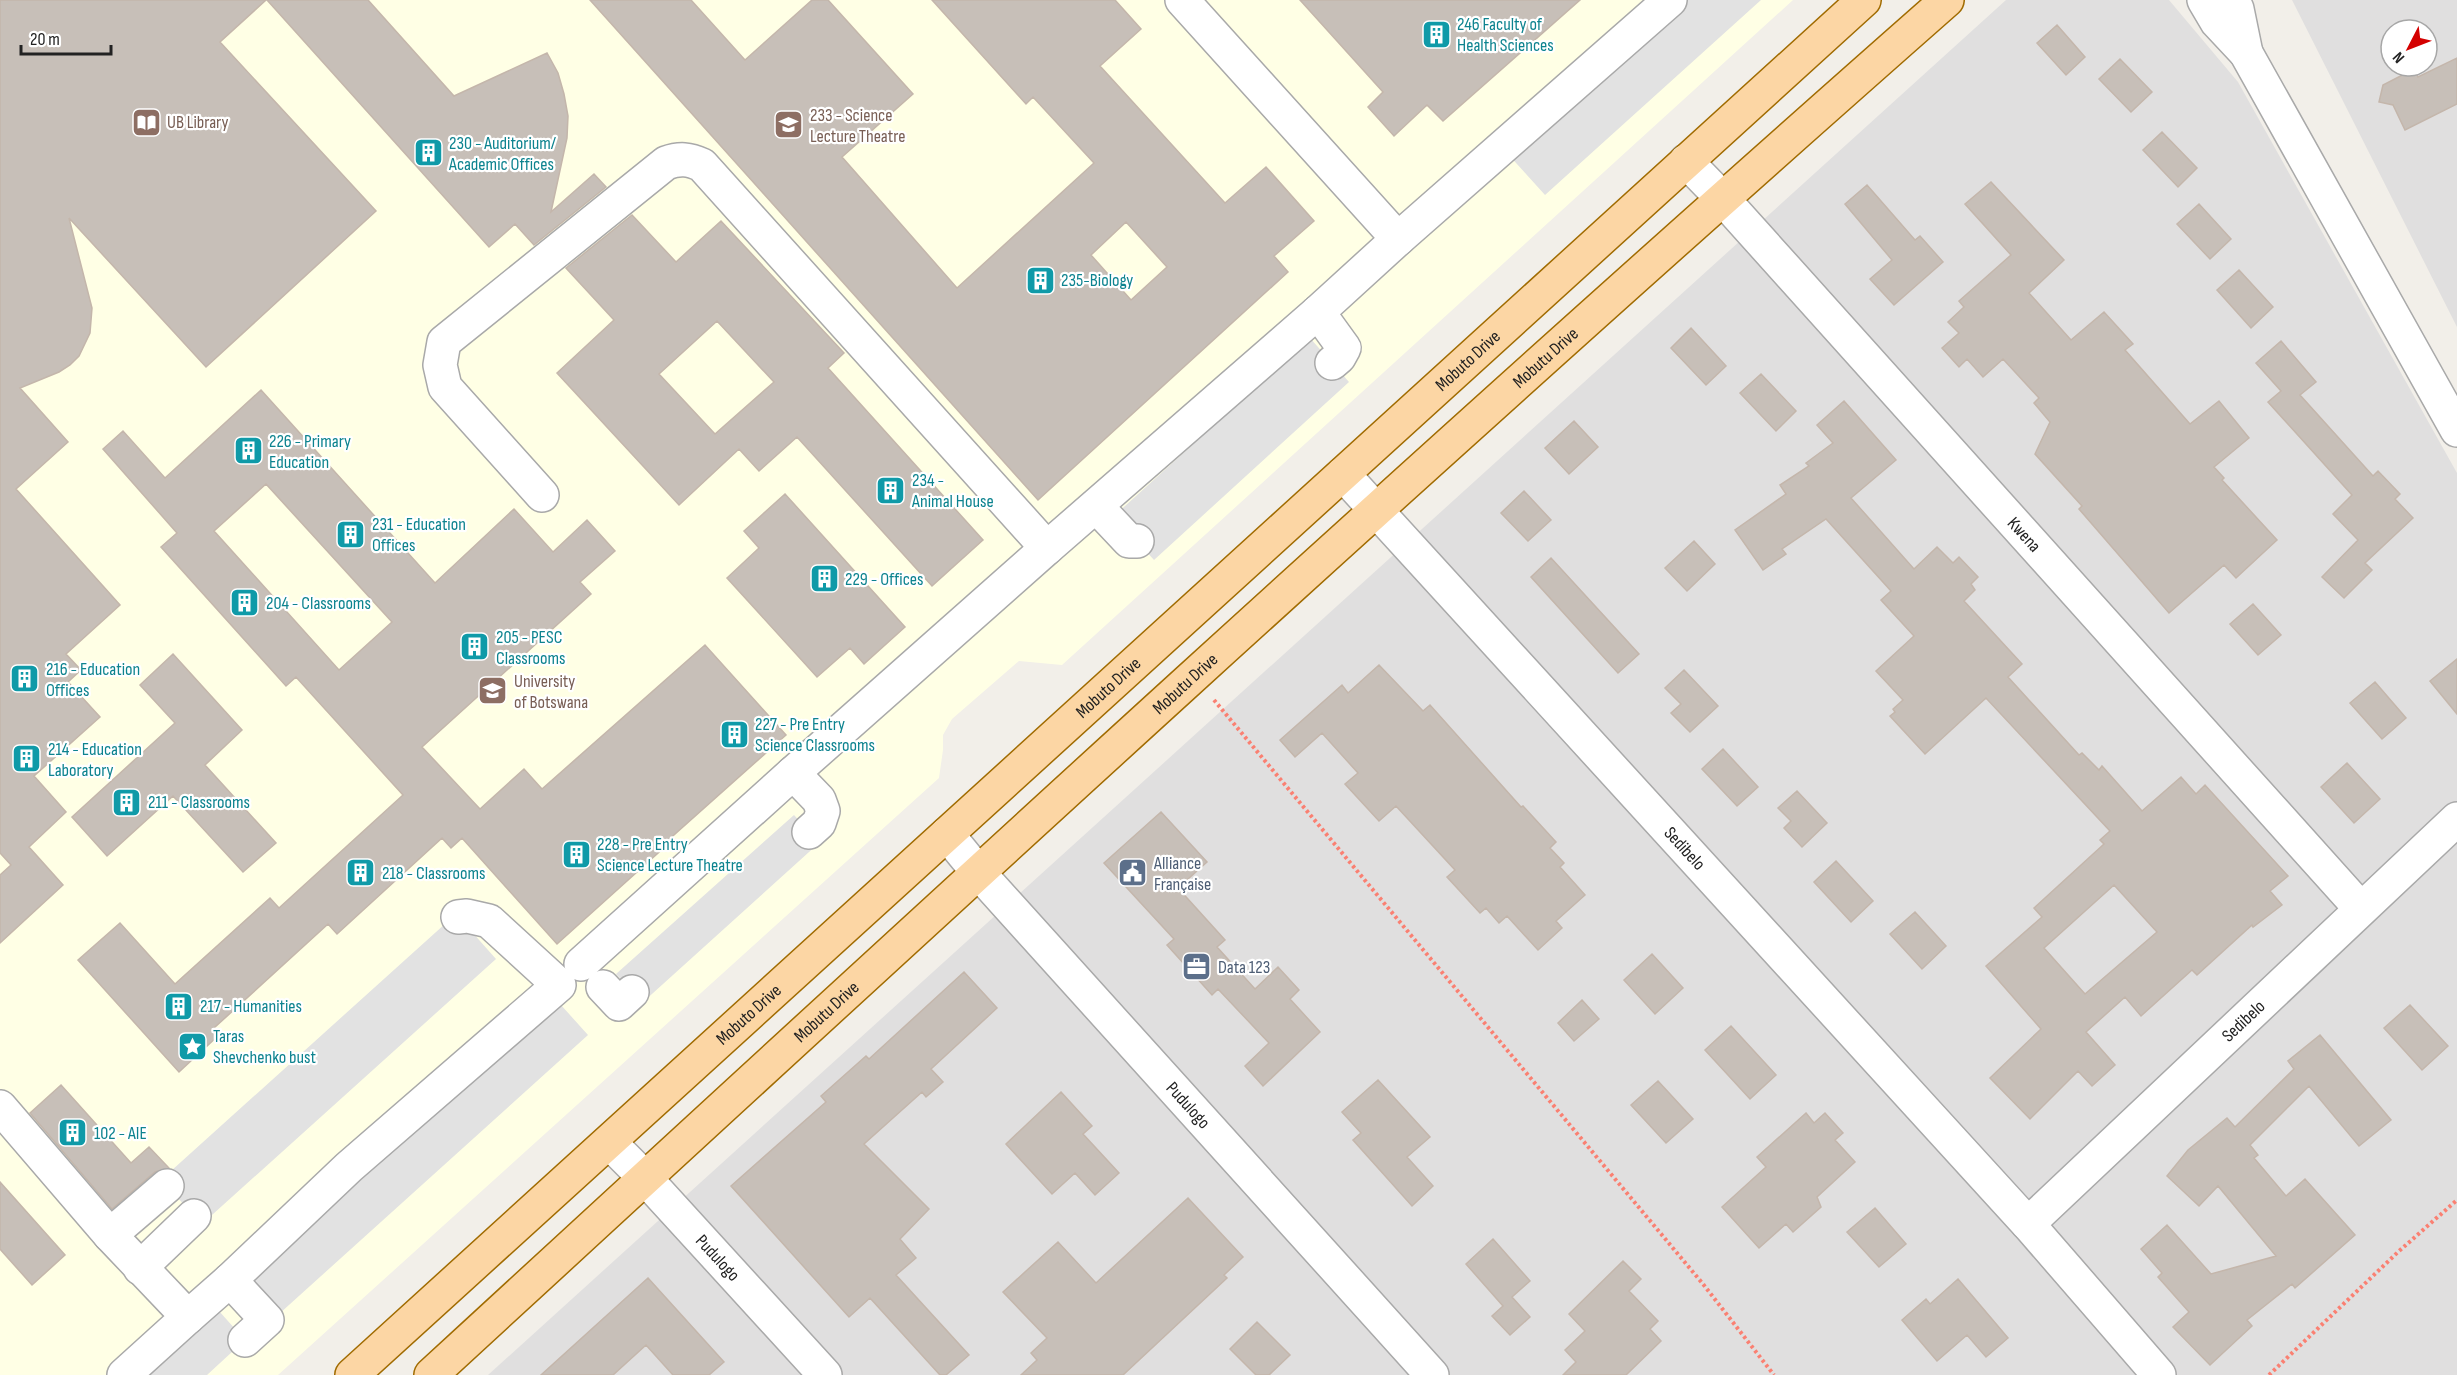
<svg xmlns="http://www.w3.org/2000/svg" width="2457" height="1375" font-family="'Sofia Sans Condensed',sans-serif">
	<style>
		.residential { fill: #e0dfdf; fill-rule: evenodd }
		.education { fill: #ffffe5 }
		.parking { fill: #e2e2e2 }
		.building { fill: #c7bfb8; stroke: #c4b6ab; stroke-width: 1.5; fill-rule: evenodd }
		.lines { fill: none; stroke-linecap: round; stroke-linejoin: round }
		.minor-casing { stroke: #a9a9a9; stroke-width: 36 }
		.major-casing { stroke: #a06b00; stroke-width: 36 }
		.path { stroke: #fa8072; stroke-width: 4; stroke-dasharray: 3 3; stroke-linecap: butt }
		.minor { stroke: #fff; stroke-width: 33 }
		.major { stroke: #fcd6a4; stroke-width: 33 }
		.labels { text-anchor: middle; stroke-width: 4.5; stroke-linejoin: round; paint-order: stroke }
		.culture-label { font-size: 18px; fill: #0d838f; stroke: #fff; text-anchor: start }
		.education-label { font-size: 18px; fill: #785e54; stroke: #fff; text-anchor: start }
		.street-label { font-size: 18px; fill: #222; stroke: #fff }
		.service-label { font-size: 18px; fill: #4e5e75; stroke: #fff; text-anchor: start }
	</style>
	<rect width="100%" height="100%" fill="#f2efe9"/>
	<path class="residential" d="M2006 0H2169L2238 82 2457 473V1375H488Z
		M2292 0H2457V327ZM2391 30H2427V66H2391Z"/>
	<path class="education" d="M0 0H1793L1062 665 1019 661 952 719 943 735V750L939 778 278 1375H0Z"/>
	<path class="parking" d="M1676 0H1761L1545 195 1507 153Z
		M1310 338 1349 382 1154 560 1114 516Z
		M794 815 819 843 642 1003 616 974Z
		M456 914 496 959 202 1224 161 1180Z
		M552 995 588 1035 279 1314 244 1274Z
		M210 1301 245 1340 207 1375H128Z"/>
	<path class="building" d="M0 0H266L220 42 376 211 206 367 69 218 92 308 90 333 79 356 70 365 59 372 20 388 68 442 16 489 120 605 66 654 81 670 68 682 100 717 34 776 66 812 29 847 63 885 0 943V875L11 865 0 853Z
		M267 0H368L454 96 547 53 558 73 564 94 568 116 567 138 551 212 594 174 606 187 534 245 515 224 489 247Z
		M590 0H691L745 60 812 0H828L913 94 842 157 957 288 1094 163 1033 97 1026 104 932 0H1115L1141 29 1100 66 1225 203 1266 167 1314 221 1274 256 1288 272 1038 500ZM1126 222 1167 267 1131 300 1091 255Z
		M1300 0H1580L1443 121 1427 105 1394 136 1368 107 1383 92Z
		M2057 25 2085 57 2066 75 2037 43Z
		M2457 58V104L2405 130 2393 105 2379 102 2383 85 2414 69 2418 77Z
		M2120 59 2152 92 2131 112 2099 79Z
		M2162 132 2197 168 2178 187 2143 150Z
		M1991 182 2064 260 2029 293 2071 340 2104 312 2133 344 2125 350 2190 424 2219 401 2249 438 2214 467 2224 478 2222 480 2277 540 2236 578 2224 565 2169 613 2079 509 2082 506 2035 454 2050 422 2034 403 2039 398 2003 359 1983 377 1967 359 1959 367 1942 348 1959 333 1948 322 1964 307 1959 301 2011 255 1965 204Z
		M1867 185 1915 240 1920 236 1943 262 1894 305 1870 279 1892 260 1845 204Z
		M2199 204 2231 239 2210 259 2177 224Z
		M632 215 676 262 721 221 844 353 828 368 983 540 932 586 797 437 759 471 739 449 679 505 557 373 614 320 566 268ZM717 321 774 382 715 434 659 374Z
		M2239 270 2273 307 2251 328 2217 290Z
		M1691 328 1726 366 1706 385 1671 348Z
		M2281 341 2316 382 2300 395 2373 476 2378 471 2400 494 2395 499 2413 518 2365 563 2372 570 2344 598 2322 577 2358 540 2333 514 2352 495 2268 402 2281 391 2256 363Z
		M1761 374 1796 411 1776 431 1740 393Z
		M261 390 435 583 514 509 553 552 587 520 615 551 580 582 591 594 422 747 480 809 524 769 542 789 705 645 786 735 665 843 667 845 557 944 462 838 451 848 442 838 337 934 328 924 214 1028 220 1034 179 1072 78 960 120 923 175 984 270 898 279 908 403 795 296 677 286 686 161 547 177 533 103 449 123 431 165 478ZM266 484 392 622 339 670 214 531Z
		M1844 401 1896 460 1851 498 1914 569 1937 547 1953 563 1959 557 1978 577 1971 584 1975 590 1964 601 2022 664 2008 677 2079 755 2082 753 2099 770 2102 766 2142 811 2181 777 2196 794 2205 785 2288 876 2270 891 2282 905 2253 927 2252 925 2197 975 2192 970 2141 1016 2125 997 2086 1032 2115 1065 2092 1086 2078 1071 2030 1119 1990 1078 2041 1029 1986 966 2042 917 2034 908 2104 844 2100 840 2110 831 1986 698 1925 754 1890 716 1895 712 1893 709 1903 700 1876 671 1914 636 1881 600 1891 591 1826 519 1782 549 1786 554 1763 570 1735 530 1786 494 1780 485 1809 466 1806 463 1833 443 1817 425ZM2114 885 2157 932 2085 994 2044 948Z
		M1574 421 1598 447 1569 474 1545 448Z
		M1524 491 1551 520 1528 541 1501 513Z
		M785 494 905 627 864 664 850 648 817 677 727 578 759 548 744 531Z
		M1694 541 1715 564 1687 591 1665 568Z
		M1551 558 1639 654 1618 673 1531 577Z
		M2253 604 2281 635 2258 655 2230 624Z
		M173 654 242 730 205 765 276 843 243 872 173 796 107 856 72 817 175 723 140 685Z
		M2457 659V714L2430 681Z
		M1379 665 1423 711 1430 705 1521 807 1523 806 1556 842 1550 848 1564 863 1560 867 1585 895 1556 921 1562 928 1538 950 1507 916 1499 923 1486 908 1480 913 1447 877 1455 870 1396 806 1379 821 1345 784 1358 773 1322 733 1295 757 1280 740 1342 685 1348 693Z
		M1684 670 1718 706 1690 732 1671 713 1681 704 1665 688Z
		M2375 682 2406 718 2382 739 2350 703Z
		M1723 749 1758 787 1737 806 1702 769Z
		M2347 763 2380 799 2354 823 2321 787Z
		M1797 791 1827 823 1802 847 1784 828 1791 821 1778 808Z
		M1161 812 1207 862 1178 888 1225 940 1217 947 1255 989 1278 967 1299 990 1290 999 1320 1032 1263 1086 1245 1066 1269 1043 1218 989 1212 995 1167 945 1174 939 1104 863Z
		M1836 861 1873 901 1851 922 1814 882Z
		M1915 912 1946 946 1922 969 1890 934Z
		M1652 954 1683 988 1655 1014 1624 980Z
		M964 972 997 1008 931 1069 943 1082 926 1097 922 1092 864 1144 929 1209 900 1239 916 1258 896 1275 969 1355 946 1375H940L870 1298 849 1317 731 1186 826 1102 821 1096 866 1056 869 1059Z
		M1582 1000 1599 1019 1574 1041 1558 1023Z
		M2410 1005 2448 1046 2422 1070 2384 1028Z
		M1731 1026 1776 1075 1750 1099 1705 1050Z
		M2320 1035 2391 1120 2359 1146 2309 1086 2250 1145 2258 1155 2254 1158 2286 1196 2305 1179 2355 1235 2295 1288 2292 1284 2247 1320 2252 1326 2210 1365 2173 1327 2189 1312 2158 1277 2162 1273 2141 1249 2167 1225 2211 1274 2276 1256 2218 1186 2199 1206 2167 1176 2188 1150 2227 1118 2235 1127 2294 1069 2288 1061Z
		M1378 1080 1430 1137 1407 1157 1433 1186 1412 1206 1353 1140 1361 1133 1342 1112Z
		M1658 1081 1693 1119 1666 1143 1631 1105Z
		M61 1085 131 1163 149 1147 169 1168 155 1172 112 1209 30 1113Z
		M1061 1092 1092 1126 1083 1134 1119 1173 1095 1195 1075 1173 1052 1194 1006 1144Z
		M1806 1113 1814 1123 1825 1113 1843 1133 1835 1140 1855 1162 1817 1197 1821 1207 1793 1232 1786 1224 1759 1248 1722 1207 1766 1167 1757 1157Z
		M0 1182 65 1255 32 1285 0 1249Z
		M1188 1198 1243 1257 1224 1275 1227 1278 1123 1375H1021L1037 1360 1031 1353 1047 1338 1003 1292 1058 1242 1096 1283Z
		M1875 1208 1906 1244 1879 1267 1847 1232Z
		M1493 1239 1530 1281 1512 1297 1530 1317 1510 1335 1492 1316 1503 1306 1466 1264Z
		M1623 1261 1641 1279 1629 1291 1658 1321 1650 1329 1661 1341 1626 1375H1563L1576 1362 1565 1350 1585 1331 1569 1314Z
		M648 1278 724 1362 709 1375H673L646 1345 613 1375H541Z
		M1958 1279 2008 1338 1986 1357 1967 1335 1937 1361 1902 1320 1926 1299 1930 1304Z
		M1257 1322 1290 1355 1269 1375H1256L1230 1349Z"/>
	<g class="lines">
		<defs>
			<g id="minor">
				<path d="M2204 0 2217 22 2246 53 2457 430"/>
				<path d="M2233 0 2237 9 2246 53"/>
				<path id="s1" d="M1686 161 1722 198 2361 909"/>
				<path d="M1398 239 1670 0"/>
				<path d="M1318 312 1344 348 1339 357 1332 363"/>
				<path id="s2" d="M1343 474 2028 1224 2159 1375"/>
				<path d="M542 495 445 387 440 365 444 342 666 163C680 158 689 159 702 165L1047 548 793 773"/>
				<path d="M1096 506 1129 541H1137"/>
				<path d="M1047 548 1318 312 1398 239 1182 0"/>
				<path id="s3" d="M947 834 978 872 1432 1375"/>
				<path d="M581 964 793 773 819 800 823 811 819 823 809 832"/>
				<path d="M603 987 619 1004 632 992"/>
				<path d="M0 1107 110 1235 188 1317 124 1375"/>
				<path id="s4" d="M609 1142 645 1178 825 1375"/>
				<path id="s5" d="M2028 1224 2457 819"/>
				<path d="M110 1235 167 1186"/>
				<path d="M140 1268 194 1216"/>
				<path d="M230 1280 349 1167 559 985 489 921 467 916 458 917"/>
				<path d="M188 1317 230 1280 267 1320 245 1340"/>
			</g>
			<g id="major">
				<path id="s6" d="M352 1375 1864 0"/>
				<path id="s7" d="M431 1375C933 913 1435 451 1947 0"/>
			</g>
		</defs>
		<use href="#minor" class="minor-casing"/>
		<use href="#major" class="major-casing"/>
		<path class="path" d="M1214 700 1703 1284 1774 1375
			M2269 1375 2398 1252 2457 1200"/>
		<use href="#minor" class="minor"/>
		<use href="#major" class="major"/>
	</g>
	<defs>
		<symbol id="building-square" viewBox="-11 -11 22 22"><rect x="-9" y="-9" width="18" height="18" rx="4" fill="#0f9aa8" stroke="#fff"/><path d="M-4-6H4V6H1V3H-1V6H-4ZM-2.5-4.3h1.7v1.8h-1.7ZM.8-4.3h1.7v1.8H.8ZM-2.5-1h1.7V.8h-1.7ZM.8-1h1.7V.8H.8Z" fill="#fff"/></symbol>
		<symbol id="library-square" viewBox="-11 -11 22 22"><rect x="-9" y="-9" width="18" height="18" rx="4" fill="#8d6e63" stroke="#fff"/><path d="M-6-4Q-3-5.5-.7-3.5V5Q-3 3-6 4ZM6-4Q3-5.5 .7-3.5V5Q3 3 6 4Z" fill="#fff"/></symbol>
		<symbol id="university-square" viewBox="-11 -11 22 22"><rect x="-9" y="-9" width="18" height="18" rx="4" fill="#8d6e63" stroke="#fff"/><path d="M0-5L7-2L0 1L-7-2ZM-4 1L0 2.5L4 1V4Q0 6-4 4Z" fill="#fff"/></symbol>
		<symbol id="civic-square" viewBox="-11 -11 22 22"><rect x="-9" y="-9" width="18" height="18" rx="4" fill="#5c6f8a" stroke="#fff"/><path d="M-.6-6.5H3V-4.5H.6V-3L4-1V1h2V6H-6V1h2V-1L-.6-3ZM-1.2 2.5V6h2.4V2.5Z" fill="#fff"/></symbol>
		<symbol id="office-square" viewBox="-11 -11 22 22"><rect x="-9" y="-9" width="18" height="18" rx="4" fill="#5c6f8a" stroke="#fff"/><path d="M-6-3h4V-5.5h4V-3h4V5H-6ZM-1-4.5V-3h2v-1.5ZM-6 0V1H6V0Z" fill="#fff"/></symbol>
		<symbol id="sight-square" viewBox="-11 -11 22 22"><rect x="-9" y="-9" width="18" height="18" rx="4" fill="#0f9aa8" stroke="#fff"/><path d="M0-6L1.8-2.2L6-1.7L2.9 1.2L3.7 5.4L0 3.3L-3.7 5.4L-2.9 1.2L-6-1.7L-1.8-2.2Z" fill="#fff"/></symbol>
	</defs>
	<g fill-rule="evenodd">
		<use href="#building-square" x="1420" y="18" width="33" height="33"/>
		<use href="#library-square" x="130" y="106" width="33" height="33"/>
		<use href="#university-square" x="772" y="108" width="33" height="33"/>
		<use href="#building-square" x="412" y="136" width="33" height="33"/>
		<use href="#building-square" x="1024" y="264" width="33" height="33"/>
		<use href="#building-square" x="232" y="434" width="33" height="33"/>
		<use href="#building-square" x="874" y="474" width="33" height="33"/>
		<use href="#building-square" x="334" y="518" width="33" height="33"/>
		<use href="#building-square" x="808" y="562" width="33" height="33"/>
		<use href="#building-square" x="228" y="586" width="33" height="33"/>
		<use href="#building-square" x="458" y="630" width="33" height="33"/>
		<use href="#building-square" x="8" y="662" width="33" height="33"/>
		<use href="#university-square" x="476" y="674" width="33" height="33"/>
		<use href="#building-square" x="718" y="718" width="33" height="33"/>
		<use href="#building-square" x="10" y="742" width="33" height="33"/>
		<use href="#building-square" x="110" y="786" width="33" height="33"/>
		<use href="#building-square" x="560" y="838" width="33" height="33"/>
		<use href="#building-square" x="344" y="856" width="33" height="33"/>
		<use href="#civic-square" x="1116" y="856" width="33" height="33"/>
		<use href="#office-square" x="1180" y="950" width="33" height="33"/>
		<use href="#building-square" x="162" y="990" width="33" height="33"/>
		<use href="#sight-square" x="176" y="1030" width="33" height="33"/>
		<use href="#building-square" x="56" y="1116" width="33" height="33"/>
	</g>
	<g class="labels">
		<g class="culture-label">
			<text x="1457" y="30">246 Faculty of<tspan x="1457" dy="21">Health Sciences</tspan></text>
			<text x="449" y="149">230 - Auditorium/<tspan x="449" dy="21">Academic Offices</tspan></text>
			<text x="1061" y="286">235-Biology</text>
			<text x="269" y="447">226 - Primary<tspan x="269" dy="21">Education</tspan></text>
			<text x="912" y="486">234 -<tspan x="912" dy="21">Animal House</tspan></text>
			<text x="372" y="530">231 - Education<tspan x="372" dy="21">Offices</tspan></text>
			<text x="845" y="585">229 - Offices</text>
			<text x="266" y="609">204 - Classrooms</text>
			<text x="496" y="643">205 - PESC<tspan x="496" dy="21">Classrooms</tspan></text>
			<text x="46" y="675">216 - Education<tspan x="46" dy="21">Offices</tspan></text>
			<text x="755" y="730">227 - Pre Entry<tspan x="755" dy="21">Science Classrooms</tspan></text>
			<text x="48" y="755">214 - Education<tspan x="48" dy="21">Laboratory</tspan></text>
			<text x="148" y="808">211 - Classrooms</text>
			<text x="597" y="850">228 - Pre Entry<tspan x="597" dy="21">Science Lecture Theatre</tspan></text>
			<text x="382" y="879">218 - Classrooms</text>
			<text x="200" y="1012">217 - Humanities</text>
			<text x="213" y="1042">Taras<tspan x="213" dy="21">Shevchenko bust</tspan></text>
			<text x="94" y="1139">102 - AIE</text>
		</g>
		<g class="education-label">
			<text x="810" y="121">233 - Science<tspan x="810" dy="21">Lecture Theatre</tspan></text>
			<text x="167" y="128">UB Library</text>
			<text x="514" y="687">University<tspan x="514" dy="21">of Botswana</tspan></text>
		</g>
		<g class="street-label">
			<text dy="6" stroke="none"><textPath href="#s7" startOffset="1509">Mobutu Drive</textPath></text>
			<text dy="6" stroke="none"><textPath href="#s6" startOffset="1508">Mobuto Drive</textPath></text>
			<text dy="6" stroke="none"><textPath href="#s1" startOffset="504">Kwena</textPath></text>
			<text dy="6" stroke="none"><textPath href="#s7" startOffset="1023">Mobutu Drive</textPath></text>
			<text dy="6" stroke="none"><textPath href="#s6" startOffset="1022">Mobuto Drive</textPath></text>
			<text dy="6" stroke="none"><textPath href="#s2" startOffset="507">Sedibelo</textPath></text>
			<text dy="6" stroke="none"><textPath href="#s7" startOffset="537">Mobutu Drive</textPath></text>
			<text dy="6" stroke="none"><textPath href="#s6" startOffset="536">Mobuto Drive</textPath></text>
			<text dy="6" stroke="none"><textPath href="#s5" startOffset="296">Sedibelo</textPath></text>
			<text dy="6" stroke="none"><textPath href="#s3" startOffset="363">Pudulogo</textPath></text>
			<text dy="6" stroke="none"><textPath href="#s4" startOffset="159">Pudulogo</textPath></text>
		</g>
		<g class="service-label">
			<text x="1154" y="869">Alliance<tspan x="1154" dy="21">Française</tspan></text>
			<text x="1218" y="973">Data 123</text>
		</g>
	</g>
	<g transform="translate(2409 48) rotate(228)"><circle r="28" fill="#ffffff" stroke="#a7a7a7" stroke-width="1.5"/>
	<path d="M0-4.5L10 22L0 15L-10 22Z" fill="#d40000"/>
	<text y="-9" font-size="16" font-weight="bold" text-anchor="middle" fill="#222222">N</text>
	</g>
	<path d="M21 45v9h90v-9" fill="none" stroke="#222222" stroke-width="3"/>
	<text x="30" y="45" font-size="18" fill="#222222" stroke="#ffffff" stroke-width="4.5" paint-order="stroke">20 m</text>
</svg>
